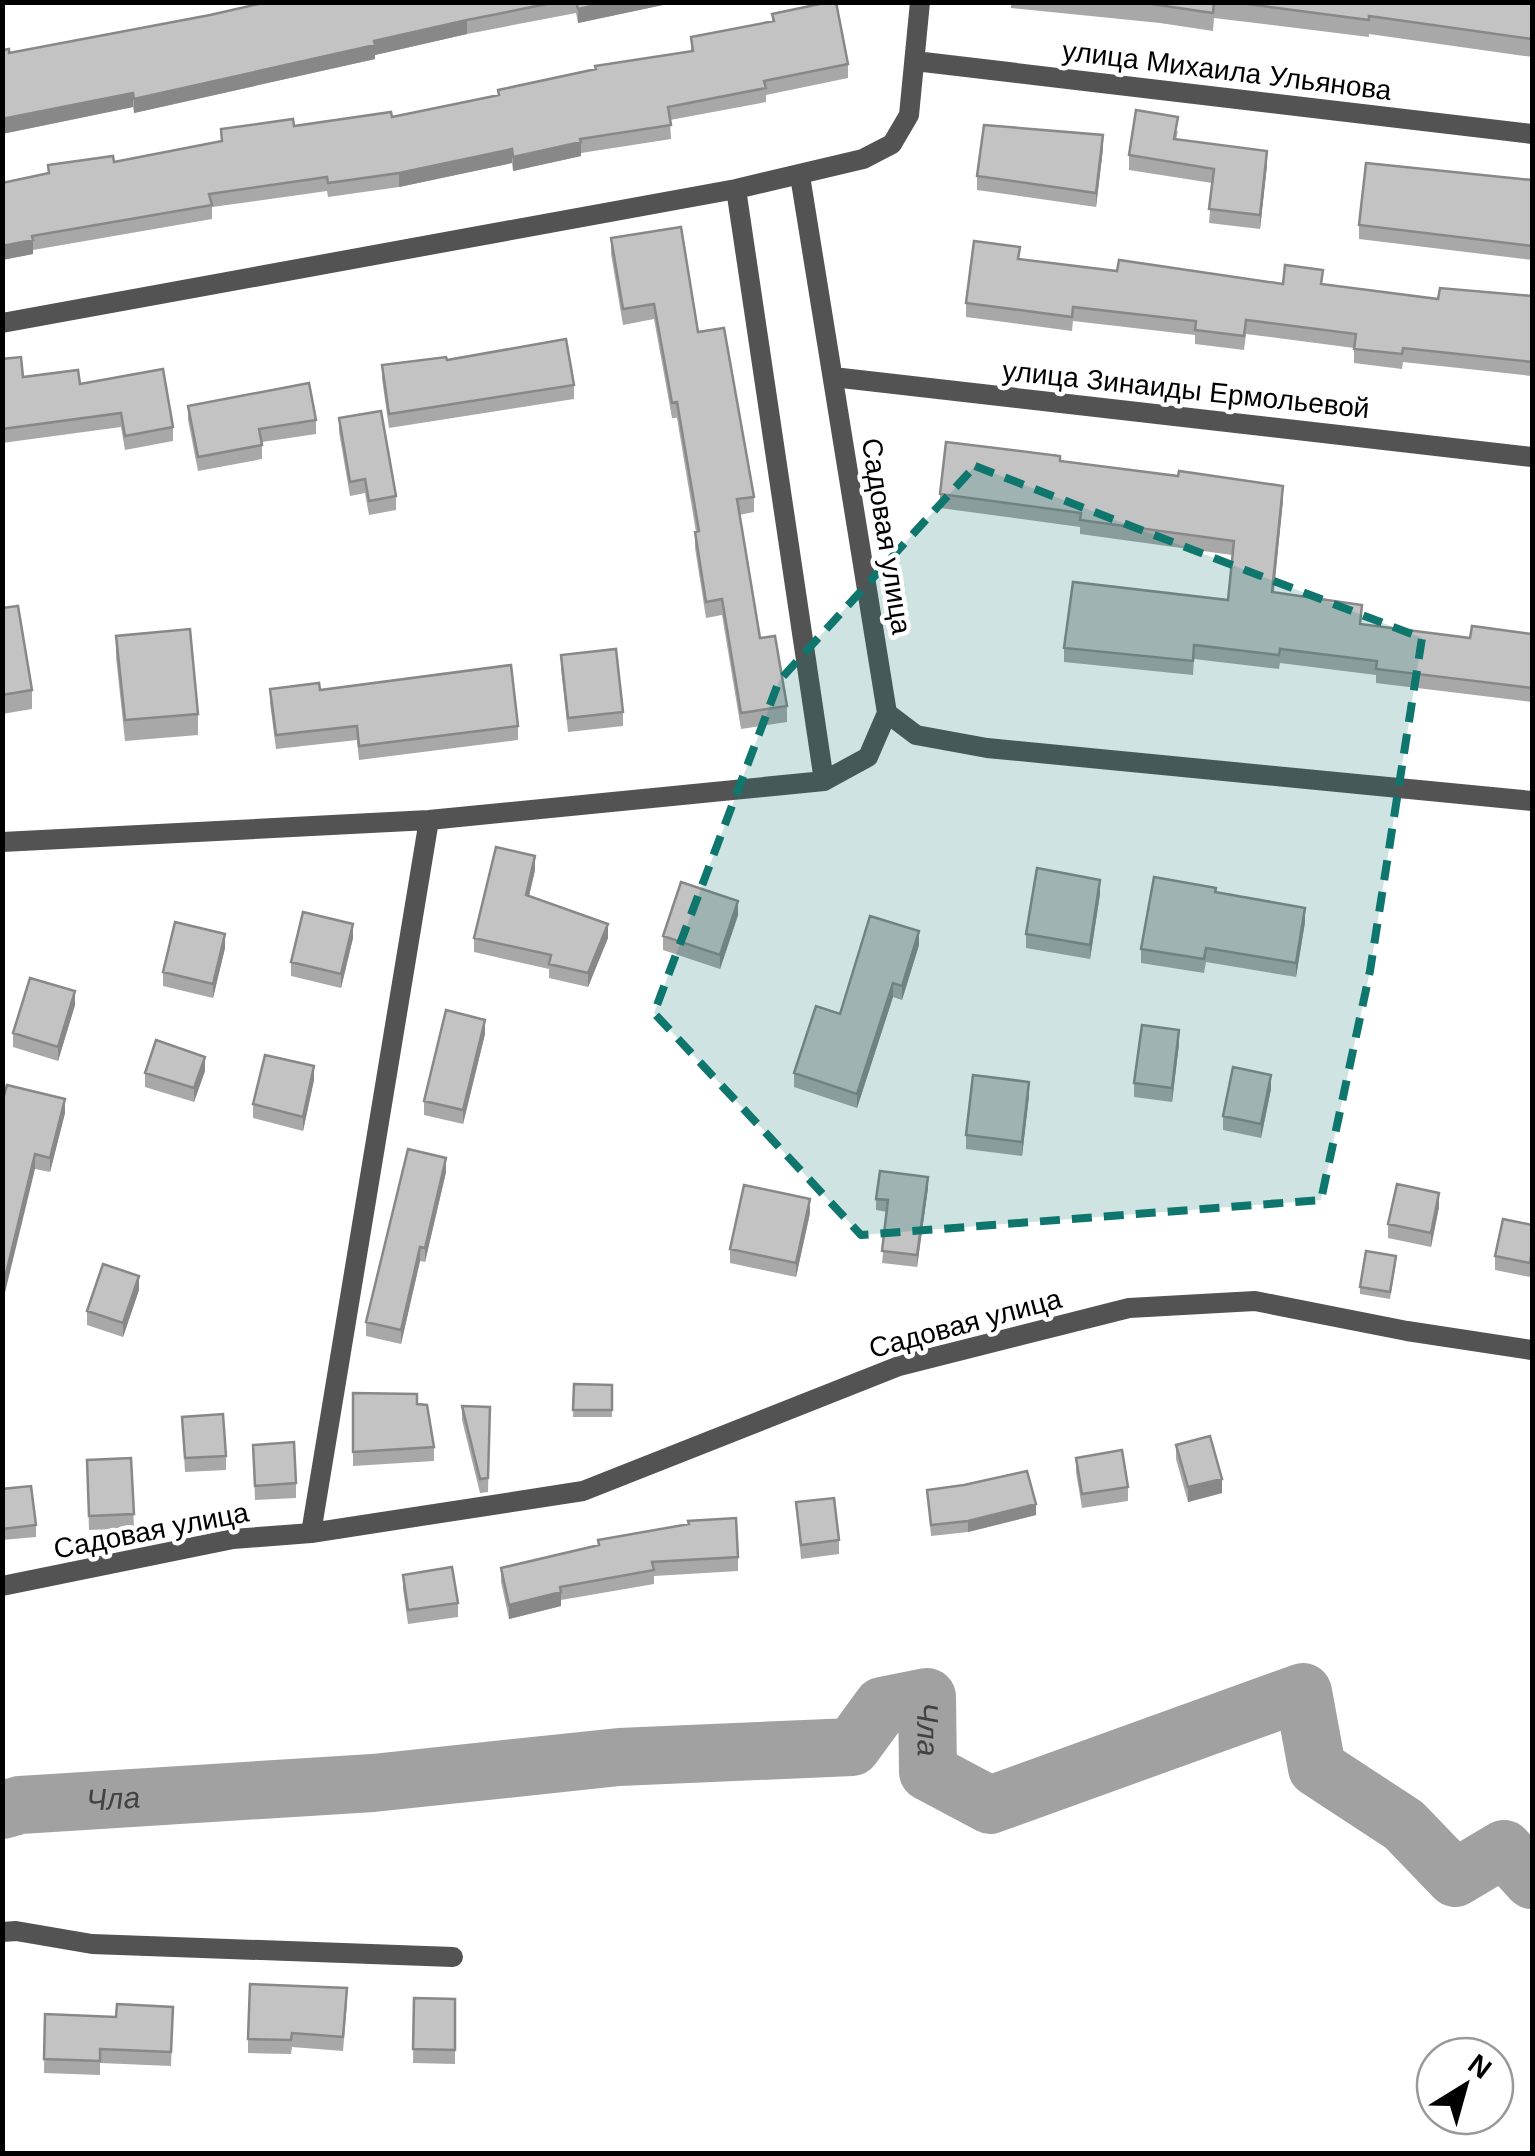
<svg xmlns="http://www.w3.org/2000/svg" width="1535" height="2156" font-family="Arial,sans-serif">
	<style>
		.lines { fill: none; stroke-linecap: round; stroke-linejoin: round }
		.river { stroke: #a1a1a1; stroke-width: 58 }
		.minor { stroke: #535353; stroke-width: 20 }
		.wall { fill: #a8a8a8 }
		.shaded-wall { fill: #888 }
		.building { fill: #c3c3c3; stroke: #888; stroke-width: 2.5 }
		.marked { fill: #0f766e; fill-opacity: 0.2; stroke: #0f766e; stroke-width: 8; stroke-dasharray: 20 12; stroke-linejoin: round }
		.labels { text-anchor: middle; stroke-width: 9; stroke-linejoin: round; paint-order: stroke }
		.street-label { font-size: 28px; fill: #000; stroke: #fff }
		.water-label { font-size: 30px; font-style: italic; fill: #424242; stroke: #fff }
	</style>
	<rect width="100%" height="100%" fill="#fff"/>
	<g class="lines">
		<path class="river" id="s1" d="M2 1810 20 1805 373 1783 619 1757 852 1747 882 1706 927 1697 928 1772 990 1805 1303 1692 1317 1768 1404 1825 1455 1878 1504 1849 1532 1880"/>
		<path class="minor" d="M915 61 1532 134
			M736 189 824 781
			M2 323 736 189 863 159 892 144 909 115 920 2
			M833 377 1532 457
			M887 713 916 735 987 748 1532 801
			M2 842 429 820 824 781 868 757 887 713 800 176
			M311 1533 429 820
			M2 1586 233 1539 311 1533 583 1491 899 1366 1129 1308 1255 1301 1407 1331 1532 1350
			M2 1932 16 1931 92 1944 453 1957"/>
	</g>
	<path class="wall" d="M267 2H677L578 23 576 13 467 34 375 55V59L134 113 133 107 2 134V50L9 53 210 15Z
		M1011 2H1532V57L1369 34V37L1214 18 1213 31 1160 23 1011 8Z
		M772 14 848 64V78L766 95V102L670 120 671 139 581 153V156L513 171 512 163 399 187 328 197 327 191 212 207V219L33 250V254L2 260 48 173V165L114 162 221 142V129L294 126 392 117 498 95V90L691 51V37L772 21Z
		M1178 131 1176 140 1267 165 1260 229 1209 223 1212 183 1129 170V155Z
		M1103 149 1096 207 977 190V176Z
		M1532 180V260L1359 239V225Z
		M611 238 698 332 754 497V512L739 515 760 638 787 706V722L741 729 722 615 706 618 695 548V532H696L677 418H672L654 319 623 325 611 254Z
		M1020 259 1117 271 1283 284H1323L1438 299 1532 296V376L1403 362 1402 369 1354 363V348L1246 334 1244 350 1195 344V335L1073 321 1072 331 966 317V303Z
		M2 359 23 377 80 384 173 427V441L125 450 121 427 2 443Z
		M447 360 574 385V399L389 428 382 379V365Z
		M188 406 316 420V434L262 442V459L198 471 188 420Z
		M339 418 396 496V510L369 515 365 493 350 496 339 432Z
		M1060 461 1283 500 1274 592 1361 625 1470 638 1532 634V702L1376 683V675L1280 663 1279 669 1194 659 1193 675 1064 662V648L1228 600 1232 555 1080 534V527L940 508V494Z
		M2 608 32 690V709L2 714Z
		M116 636 198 714V735L125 741 116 657Z
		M561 655 623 712V726L568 732 561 669Z
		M270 689 320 690 518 726V740L359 760 357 740 276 749 270 703Z
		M535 870 529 896 608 938 588 987 549 978V969L474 952V938Z
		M1216 893 1305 922 1296 977 1206 962 1204 973 1141 963V949Z
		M1100 894 1090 959 1026 948V934Z
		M738 915 720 969 663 950V936Z
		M353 938 341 988 291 976V962Z
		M919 945 902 1000 893 997 857 1108 794 1087V1073Z
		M225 948 213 998 163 986V972Z
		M75 1005 58 1061 13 1047V1033Z
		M485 1034 463 1124 424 1115V1101Z
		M1179 1044 1172 1102 1134 1097V1083Z
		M205 1071 194 1102 145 1087V1073Z
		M314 1080 303 1131 253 1118V1104Z
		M1271 1089 1261 1138 1223 1130V1116Z
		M1029 1096 1022 1156 966 1149V1135Z
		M2 1103 65 1113 50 1172 35 1169Z
		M446 1172 425 1262 420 1261 401 1344 366 1336V1322Z
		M928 1188 917 1267 882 1263 887 1212 876 1210V1199Z
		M1439 1207 1431 1247 1388 1238V1224Z
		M810 1213 796 1277 730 1263V1249Z
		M1532 1225V1271H1531L1530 1277 1495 1270V1256Z
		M1396 1263 1390 1299 1360 1294V1287Z
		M139 1290 123 1337 87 1325V1311Z
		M574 1384 612 1385V1417H573Z
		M353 1393 417 1404 434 1447V1461L353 1466Z
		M462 1406 490 1407 488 1492 480 1493 462 1420Z
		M182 1417 226 1456V1470L185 1472Z
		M253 1445 296 1483V1498L255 1500Z
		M1176 1445 1222 1493 1188 1502 1176 1459Z
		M131 1458 134 1528 89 1530 87 1460Z
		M1076 1458 1128 1487V1501L1082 1508 1076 1472Z
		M2 1489 36 1525V1537L2 1540Z
		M927 1490 1036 1515 968 1532 931 1536Z
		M796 1502 839 1540V1554L801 1559Z
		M738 1557V1571L654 1576V1584L561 1600V1606L509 1619 501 1582V1568Z
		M403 1575 458 1603V1617L408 1624 403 1589Z
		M414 1998 455 1999V2064L413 2063Z
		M347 2003 343 2051 292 2047 291 2054 248 2053V2039Z
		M173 2007 171 2066 100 2063V2075L44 2073 45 2014 116 2017Z"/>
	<path class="shaded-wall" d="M609 2H677L578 23V9Z
		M467 20V34L375 55V59L134 113V99Z
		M133 93V107L2 134V119Z
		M1103 135V149L1096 207V193Z
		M581 142V156L513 171V157Z
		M512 149V163L399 187V173Z
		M1267 151V165L1260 229V215Z
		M33 240V254L2 260V246Z
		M1283 486V500L1272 606V592Z
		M535 856V870L526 909V895Z
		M1100 880V894L1090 959V945Z
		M738 901V915L720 969V955Z
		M1305 908V922L1296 977V963Z
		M353 924V938L341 988V974Z
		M608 924V938L588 987V973Z
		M919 931V945L902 1000V986Z
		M225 934V948L213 998V984Z
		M893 983V997L857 1108V1094Z
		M75 991V1005L58 1061V1047Z
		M485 1020V1034L463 1124V1110Z
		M1179 1030V1044L1172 1102V1088Z
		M205 1057V1071L194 1102V1088Z
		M314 1066V1080L303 1131V1117Z
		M1271 1075V1089L1261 1138V1124Z
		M1029 1082V1096L1022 1156V1142Z
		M65 1099V1113L50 1172V1158Z
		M35 1154V1169L2 1305V1290Z
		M446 1158V1172L425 1262V1248Z
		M928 1177V1188L917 1267V1255Z
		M1439 1193V1207L1431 1247V1233Z
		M810 1199V1213L796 1277V1263Z
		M420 1247V1261L401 1344V1330Z
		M139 1276V1290L123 1337V1323Z
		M1222 1479V1493L1188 1502V1487Z
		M1036 1504V1515L968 1532V1521Z
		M561 1592V1606L509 1619V1605Z"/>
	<path class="building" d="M267 2H557L467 20 374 41 375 45 134 99 133 93 2 119V50L9 49V53L210 15Z
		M576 2H609L578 9Z
		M829 2H836L848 64 764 81 766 88 668 107 671 125 580 139 581 142 513 157 512 149 399 173 328 183 327 177 209 194 212 205 32 236 33 240 2 246V183L49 173 48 165 113 156 114 162 222 141 221 129 293 119 294 126 391 112 392 117 499 95 498 90 596 69 595 66 693 51 691 37 774 21 772 14Z
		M1138 2H1214L1213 13Z
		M1233 2H1532V39L1369 16V20Z
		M1136 110 1178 117 1174 139 1267 151 1260 215 1209 209 1214 169 1129 155Z
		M984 125 1103 135 1096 193 977 176Z
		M1366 163 1532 180V246L1359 225Z
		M681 227 698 332 724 328 754 497 737 499 760 638 775 636 787 706 741 713 722 599 706 602 695 532 699 531 677 402 672 403 654 304 623 309 611 238Z
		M974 241 1020 247 1018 259 1117 271 1119 260 1283 284 1285 265 1323 270 1321 284 1438 299 1440 288 1532 296V362L1403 348 1402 354 1354 349 1356 334 1246 320 1244 336 1195 330 1196 321 1073 307 1072 317 966 303Z
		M566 339 574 385 389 414 382 365 446 357 447 360Z
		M21 357 23 377 78 370 80 384 163 369 173 427 125 436 121 413 2 429V359Z
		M309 383 316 420 259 429 262 445 198 457 188 406Z
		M381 411 396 496 369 501 365 479 350 482 339 418Z
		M946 442 1060 456V461L1178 476 1179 471 1283 486 1272 592 1362 605 1360 624 1470 638 1472 626 1532 634V688L1376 669 1377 661 1280 649 1279 655 1194 645 1193 661 1064 648 1073 582 1228 600 1234 541 1080 520 1081 513 940 494Z
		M18 606 32 690 2 695V608Z
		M190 629 198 714 125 720 116 636Z
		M616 649 623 712 568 718 561 655Z
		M511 665 518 726 359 746 357 726 276 735 270 689 319 683 320 690Z
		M496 847 535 856 526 895 608 924 588 973 549 964 551 955 474 938Z
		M1037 868 1100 880 1090 945 1026 934Z
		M1154 877 1216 888 1215 892 1305 908 1296 963 1206 948 1204 959 1141 949Z
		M681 882 738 901 720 955 663 936Z
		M303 912 353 924 341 974 291 962Z
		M870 916 919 931 902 986 893 983 857 1094 794 1073 816 1006 840 1014Z
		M175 922 225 934 213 984 163 972Z
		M30 978 75 991 58 1047 13 1033Z
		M446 1010 485 1020 463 1110 424 1101Z
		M1142 1025 1179 1030 1172 1088 1134 1083Z
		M156 1040 205 1057 194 1088 145 1073Z
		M265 1055 314 1066 303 1117 253 1104Z
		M1233 1067 1271 1075 1261 1124 1223 1116Z
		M973 1075 1029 1082 1022 1142 966 1135Z
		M7 1085 65 1099 50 1158 35 1154 2 1290V1103Z
		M408 1149 446 1158 425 1248 420 1247 401 1330 366 1322Z
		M880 1171 928 1177 917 1255 882 1251 888 1200 876 1199Z
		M1397 1184 1439 1193 1431 1233 1388 1224Z
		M744 1185 810 1199 796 1263 730 1249Z
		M1503 1219 1532 1225V1257H1531L1530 1263 1495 1256Z
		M1366 1251 1396 1256 1390 1292 1360 1287Z
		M103 1264 139 1276 123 1323 87 1311Z
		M574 1384 612 1385V1410H573Z
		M353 1393 417 1394V1404L427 1405 434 1447 353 1452Z
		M462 1406 490 1407 488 1478 480 1479Z
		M223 1414 226 1456 185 1458 182 1417Z
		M1210 1436 1222 1479 1188 1487 1176 1445Z
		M294 1442 296 1483 255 1486 253 1445Z
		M1122 1450 1128 1487 1082 1494 1076 1458Z
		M131 1458 134 1514 89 1516 87 1460Z
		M1027 1471 1036 1504 968 1521 931 1525 927 1490 964 1485Z
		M31 1486 36 1525 2 1529V1489Z
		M834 1498 839 1540 801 1545 796 1502Z
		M736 1518 738 1557 652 1562 654 1570 560 1587 561 1592 509 1605 501 1568 599 1545 598 1540 689 1524 688 1521Z
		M452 1567 458 1603 408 1610 403 1575Z
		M250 1984 347 1988 343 2037 292 2033 291 2040 248 2039Z
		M414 1998 455 1999V2050L413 2049Z
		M117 2004 173 2007 171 2052 100 2049V2061L44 2059 45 2014 116 2017Z"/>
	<path class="marked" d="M975 466 1422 638 1370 971 1321 1200 861 1235 654 1013 779 681Z"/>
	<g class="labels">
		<g class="street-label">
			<text transform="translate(1227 70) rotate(7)" y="10">улица Михаила Ульянова</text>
			<text transform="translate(1186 389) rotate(6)" y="10">улица Зинаиды Ермольевой</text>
			<text transform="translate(887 536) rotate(81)" y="10">Садовая улица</text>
			<text transform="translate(965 1323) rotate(-15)" y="10">Садовая улица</text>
			<text transform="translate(151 1530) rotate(-11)" y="10">Садовая улица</text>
		</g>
		<g class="water-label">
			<text dy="10" stroke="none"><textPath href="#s1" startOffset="982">Чла</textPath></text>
			<text dy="10" stroke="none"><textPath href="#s1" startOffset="112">Чла</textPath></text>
		</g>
	</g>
	<rect width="1535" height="2156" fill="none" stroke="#000000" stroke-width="10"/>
	<g transform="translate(1465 2086) rotate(37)"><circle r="48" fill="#ffffff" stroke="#999999" stroke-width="2.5"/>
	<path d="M0-8L18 38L0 25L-18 38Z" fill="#000000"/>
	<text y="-15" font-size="28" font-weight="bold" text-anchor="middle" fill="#000000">N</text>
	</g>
</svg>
